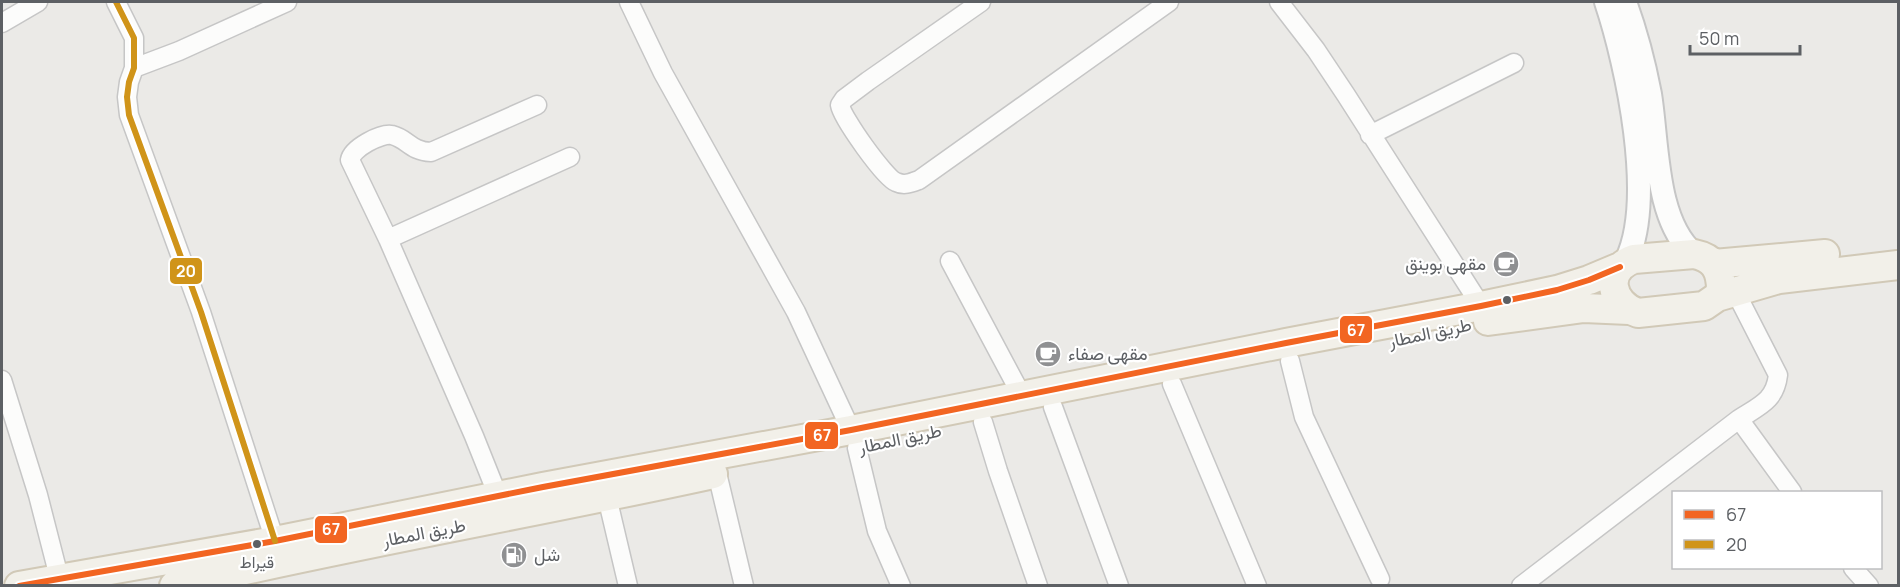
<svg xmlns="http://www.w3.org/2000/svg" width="1900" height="587" font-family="Manrope,Vazirmatn,sans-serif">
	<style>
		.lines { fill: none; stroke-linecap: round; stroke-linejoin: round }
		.minor-casing { stroke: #c6c6c6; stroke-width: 21 }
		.tertiary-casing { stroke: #c6c6c6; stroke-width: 26 }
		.primary-casing { stroke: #d1c9b7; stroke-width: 32 }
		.minor { stroke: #fcfcfb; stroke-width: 18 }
		.tertiary { stroke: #fcfcfb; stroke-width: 22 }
		.primary { stroke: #f2f0e9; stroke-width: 28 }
		.bus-1-casing { stroke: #fff; stroke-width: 10 }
		.bus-2-casing { stroke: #fff; stroke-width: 10 }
		.bus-1 { stroke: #f26522; stroke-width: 6 }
		.bus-2 { stroke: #d09419; stroke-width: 6 }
		.bus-dot { fill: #5d6064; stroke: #fff; stroke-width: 2 }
		.labels { text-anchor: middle; stroke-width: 4.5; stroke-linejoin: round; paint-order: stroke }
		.bus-label { font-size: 16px; fill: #5d6064; stroke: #fff }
		.poi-label { font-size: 18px; fill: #5d6064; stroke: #fff; text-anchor: start }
		.street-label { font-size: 18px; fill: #5d6064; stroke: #fff }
		.line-badge { stroke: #fff; stroke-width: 2 }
		.badge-label { font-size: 16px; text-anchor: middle; font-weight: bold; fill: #fff }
	</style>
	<rect width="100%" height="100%" fill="#ebeae7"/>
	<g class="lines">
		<defs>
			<path id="minor" d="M116 2 134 38V68L129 82 127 97 129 115 201 312 275 541
				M629 2 663 73 796 312 851 430
				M981 2 868 81 844 99 840 105C842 118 885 178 896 182 904 186 911 183 919 180L1169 2
				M1279 2 1316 50 1346 95 1481 306
				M2 23 38 2
				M134 68 179 51 287 2
				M1370 135 1514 63
				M388 239 570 157
				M950 261 1022 396
				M1290 361 1304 417 1380 579
				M2 380 38 495 59 577
				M1172 384 1257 586
				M1053 407 1119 586
				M1739 419 1792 492
				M983 422 998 471 1038 586
				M857 448 877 531 901 586
				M717 473 744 586
				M498 496 474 436 388 239 350 160C352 148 381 133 392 135 408 139 410 151 431 152L537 105
				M607 497 628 586
				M1853 568 1869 586
				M1521 586 1739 419C1759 406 1775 401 1778 375L1735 291"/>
			<path id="tertiary" d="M1606 2C1627 65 1656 200 1626 261
				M1625 2C1636 32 1644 63 1650 94 1658 143 1655 221 1694 254"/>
			<path id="primary" d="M1694 254C1714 258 1721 270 1721 290L1717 297 1704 306 1638 313C1610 303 1603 270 1634 259Z
				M1714 264 1825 254
				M1717 297 1779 279 1898 265
				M1488 321 1584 308 1629 310
				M19 586 275 541 543 487 851 430 1286 343 1481 306 1557 290 1589 280 1620 267
				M174 586C353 544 534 513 713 474"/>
		</defs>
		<use href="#minor" class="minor-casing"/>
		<use href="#tertiary" class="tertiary-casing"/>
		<use href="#primary" class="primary-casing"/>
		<use href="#minor" class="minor"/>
		<use href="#tertiary" class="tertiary"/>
		<use href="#primary" class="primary"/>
		<defs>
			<path id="bus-1" d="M19 586 275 541 543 487 851 430 1286 343 1481 306 1557 290 1589 280 1620 267"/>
			<path id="bus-2" d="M116 2 134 38V68L129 82 127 97 129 115 201 312 275 541"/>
		</defs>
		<use href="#bus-1" class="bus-1-casing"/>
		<use href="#bus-2" class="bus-2-casing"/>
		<use href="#bus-1" class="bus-1"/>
		<use href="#bus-2" class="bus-2"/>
	</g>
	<defs>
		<symbol id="cafe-disc" viewBox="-11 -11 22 22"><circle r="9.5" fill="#8f9092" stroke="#fff"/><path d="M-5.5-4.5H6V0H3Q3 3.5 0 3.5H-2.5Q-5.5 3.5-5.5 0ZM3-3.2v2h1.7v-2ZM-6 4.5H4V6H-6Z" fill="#fff"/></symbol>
		<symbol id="fuel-disc" viewBox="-11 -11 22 22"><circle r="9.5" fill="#8f9092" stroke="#fff"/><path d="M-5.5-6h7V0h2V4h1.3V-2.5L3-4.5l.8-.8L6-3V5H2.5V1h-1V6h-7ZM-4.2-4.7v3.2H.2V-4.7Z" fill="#fff"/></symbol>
	</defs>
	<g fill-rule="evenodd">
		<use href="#cafe-disc" x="1491" y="249" width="30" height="30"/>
		<use href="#cafe-disc" x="1033" y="339" width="30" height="30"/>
		<use href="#fuel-disc" x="499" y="540" width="30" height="30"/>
	</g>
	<g class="bus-dot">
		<circle cx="1507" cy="300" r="5"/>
		<circle cx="257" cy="544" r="5"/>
	</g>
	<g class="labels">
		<g class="bus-label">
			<text x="257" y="568">قيراط</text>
		</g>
		<g class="poi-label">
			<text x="1486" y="270" text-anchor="end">مقهى بوينق</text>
			<text x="1068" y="360">مقهى صفاء</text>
			<text x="534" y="561">شل</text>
		</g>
		<g class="street-label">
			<text transform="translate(1430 333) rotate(-12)" y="6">طريق المطار</text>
			<text transform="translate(900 439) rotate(-12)" y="6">طريق المطار</text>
			<text transform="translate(424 533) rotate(-11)" y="6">طريق المطار</text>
		</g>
	</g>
	<g class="line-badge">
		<rect x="169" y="257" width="34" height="28" rx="6" fill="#d09419"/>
		<rect x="1339" y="315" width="34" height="29" rx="6" fill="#f26522"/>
		<rect x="804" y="421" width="35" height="29" rx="6" fill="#f26522"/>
		<rect x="314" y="515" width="34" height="29" rx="6" fill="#f26522"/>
	</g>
	<g class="badge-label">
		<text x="186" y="277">20</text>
		<text x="1356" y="336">67</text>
		<text x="822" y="441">67</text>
		<text x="331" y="535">67</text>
	</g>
	<rect width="1900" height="587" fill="none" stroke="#5d6064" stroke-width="6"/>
	<rect x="1672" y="491" width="210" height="78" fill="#ffffff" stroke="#bebfc1" stroke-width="1.5"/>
	<rect x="1684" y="510" width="30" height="9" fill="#f26522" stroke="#bebfc1" stroke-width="1.5"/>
	<text x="1726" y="521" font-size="18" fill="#5d6064">67</text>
	<rect x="1684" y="540" width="30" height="9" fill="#d09419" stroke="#bebfc1" stroke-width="1.5"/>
	<text x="1726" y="551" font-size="18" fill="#5d6064">20</text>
	<path d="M1690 45v9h110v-9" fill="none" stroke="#5d6064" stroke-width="3"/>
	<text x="1699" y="45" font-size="18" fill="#5d6064" stroke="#ffffff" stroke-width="4.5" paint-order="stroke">50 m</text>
</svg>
